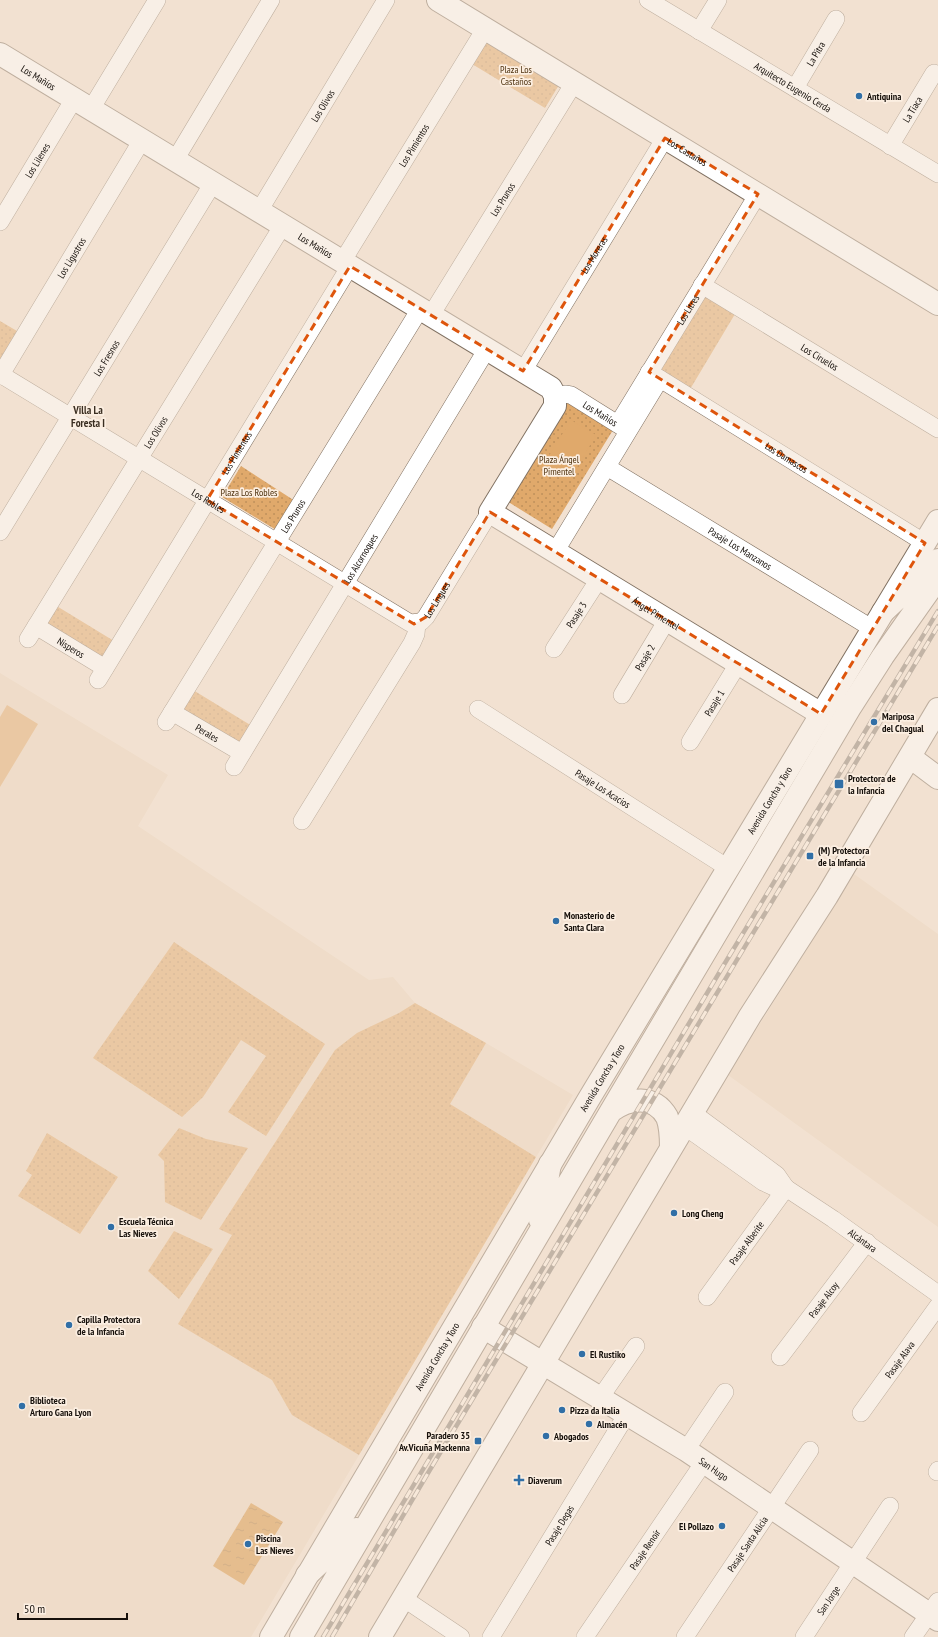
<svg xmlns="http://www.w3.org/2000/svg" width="938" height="1637" font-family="'PT Sans Narrow',sans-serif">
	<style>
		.built { fill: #ebd5be }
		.grass { fill: url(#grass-dots) }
		.garden { fill: #e0a96b }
		.water { fill: url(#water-ripples) }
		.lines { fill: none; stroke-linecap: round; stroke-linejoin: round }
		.street-casing { stroke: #807162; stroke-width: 18 }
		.secondary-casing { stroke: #807162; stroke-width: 24 }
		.primary-casing { stroke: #807162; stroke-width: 24 }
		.street { stroke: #fff; stroke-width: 17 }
		.secondary { stroke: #fff; stroke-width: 22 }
		.primary { stroke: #fff; stroke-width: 22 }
		.rail-casing { stroke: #887c72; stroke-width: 4.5 }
		.rail { stroke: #fcefe2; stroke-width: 3; stroke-dasharray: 9; stroke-linecap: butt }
		.marked { fill: none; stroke: #de550c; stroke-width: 3; stroke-dasharray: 8 5; stroke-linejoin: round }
		.poi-dot { fill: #316fa6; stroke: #fcefe2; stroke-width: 1.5 }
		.labels { text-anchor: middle; stroke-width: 3.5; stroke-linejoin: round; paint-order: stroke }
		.street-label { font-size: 10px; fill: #16100b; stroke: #fcefe2 }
		.park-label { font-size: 10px; fill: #4e320f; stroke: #fcefe2 }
		.poi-label { font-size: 10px; font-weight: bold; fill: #16100b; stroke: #fcefe2; text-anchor: start }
		.neighbourhood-label { font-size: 11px; font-weight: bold; fill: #3a2e21; stroke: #fcefe2 }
	</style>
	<defs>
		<pattern id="grass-dots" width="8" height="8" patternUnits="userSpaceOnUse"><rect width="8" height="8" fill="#e0a96b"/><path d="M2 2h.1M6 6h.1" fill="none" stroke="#bf905b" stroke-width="1.8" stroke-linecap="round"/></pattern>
		<pattern id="water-ripples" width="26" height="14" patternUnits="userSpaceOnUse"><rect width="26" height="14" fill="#d5903d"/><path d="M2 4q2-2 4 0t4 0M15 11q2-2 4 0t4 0" fill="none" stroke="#ac7431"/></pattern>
	</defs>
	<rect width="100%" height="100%" fill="#f2e1d1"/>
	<path class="built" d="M0 673 168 775 138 826 369 980 393 977 415 1003 486 1043 573 1095 251 1637H0Z
		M854 874 938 934V1227L728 1075Z"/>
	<path class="grass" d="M486 41 559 85 545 108 472 64Z
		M703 295 735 314 689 391 661 373 659 367Z
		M0 321 17 331 0 359Z
		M566 400 613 430 552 529 505 500Z
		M241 466 295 501 278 531 222 497Z
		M55 605 114 641 102 660 43 624Z
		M193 690 252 726 241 745 182 709Z
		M174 942 325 1044 266 1136 228 1112 266 1056 241 1040 203 1097 182 1117 93 1058Z
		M415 1003 486 1043 450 1104 536 1157 359 1455 292 1415 272 1380 178 1324 232 1235 219 1229 335 1050 357 1033 399 1013Z
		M179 1128 206 1139 248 1148 201 1220 165 1202 164 1161 158 1155Z
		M47 1133 118 1177 80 1234 18 1196 32 1175 26 1171Z
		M174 1231 213 1249 179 1299 148 1271Z"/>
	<path class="garden" d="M571 420 596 435 568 483 542 467Z
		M7 705 38 724 0 787V717Z"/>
	<path class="water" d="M251 1503 283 1522 244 1585 213 1566Z"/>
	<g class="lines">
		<defs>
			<g id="street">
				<path id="s1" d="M648 0 938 174"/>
				<path d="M699 31 718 0"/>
				<path id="s2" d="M795 88 836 19"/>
				<path d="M91 109 157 0"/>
				<path id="s3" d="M890 146 934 73"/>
				<path d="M175 160 271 0"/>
				<path id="s4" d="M259 211 386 0"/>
				<path id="s5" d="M0 222 74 99"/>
				<path id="s6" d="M342 262 485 29"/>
				<path id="s7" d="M702 285 938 429"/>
				<path id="s8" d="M431 315 574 83"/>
				<path id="s9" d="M523 371 665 138"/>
				<path id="s10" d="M649 372 925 543"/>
				<path id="s11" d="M0 374 410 623 421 622 426 617 490 512"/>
				<path id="s12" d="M0 376 142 140"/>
				<path id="s13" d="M555 396 565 394 571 395 627 430"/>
				<path id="s14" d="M618 424 758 194"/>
				<path id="s15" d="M607 467 873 629"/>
				<path id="s16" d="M0 532 213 183"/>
				<path d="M555 552 660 379"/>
				<path id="s17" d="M36 626 105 668"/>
				<path id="s18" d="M28 639 283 225"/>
				<path id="s19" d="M554 649 599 579"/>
				<path id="s20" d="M98 680 350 266"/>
				<path id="s21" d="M622 695 667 620"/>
				<path id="s22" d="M478 709 728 868"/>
				<path id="s23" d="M172 712 242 753"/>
				<path id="s24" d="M166 722 420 309"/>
				<path id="s25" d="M690 742 738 664"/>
				<path id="s26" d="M234 767 487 349"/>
				<path d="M302 821 412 643 416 634 417 623"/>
				<path id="s27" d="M693 1113 777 1175 786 1188 833 1219 938 1294"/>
				<path d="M684 1126 763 1182 776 1188H786"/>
				<path id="s28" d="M707 1297 786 1188"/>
				<path id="s29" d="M780 1357 867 1242"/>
				<path d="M600 1398 636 1346"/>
				<path id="s30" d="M861 1413 938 1306"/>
				<path d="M686 1450 725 1392"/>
				<path d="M937 1472 938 1470"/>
				<path d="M403 1598 461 1637"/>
				<path id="s31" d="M491 1637 627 1414"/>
				<path id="s32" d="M585 1637 704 1462"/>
				<path id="s33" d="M685 1637 810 1450"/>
				<path id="s34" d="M804 1637 890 1506"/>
				<path d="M913 1637 938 1601"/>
			</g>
			<g id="secondary">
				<path id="s35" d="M438 0 938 304"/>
				<path id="s36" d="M0 54 551 388 555 396V406L490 512 821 714"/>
				<path d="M910 757 938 778"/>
				<path id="s37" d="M483 1327 686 1450 938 1620"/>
				<path id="s38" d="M271 1637 590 1097 938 521"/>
			</g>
			<path id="primary" d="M883 612 938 560
				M611 1111C629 1098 654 1094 667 1117 671 1127 671 1138 671 1148
				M540 1220 550 1164
				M307 1575 356 1529
				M301 1637 611 1111 851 706 883 656 938 578
				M380 1637 750 1016 827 896 938 709"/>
		</defs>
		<use href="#street" class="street-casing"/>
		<use href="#secondary" class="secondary-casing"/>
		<use href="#primary" class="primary-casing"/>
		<use href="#street" class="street"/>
		<use href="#secondary" class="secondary"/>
		<use href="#primary" class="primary"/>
		<defs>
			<path id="rail" d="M323 1637 725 963 938 611
				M332 1637 428 1473 938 626"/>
		</defs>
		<use href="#rail" class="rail-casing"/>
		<use href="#rail" class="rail"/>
	</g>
	<path d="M0 0H938V1637H0ZM665 138 758 194 649 372 925 543 821 714 490 512 426 617 414 624 207 500 350 266 523 371Z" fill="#f2e1d1" fill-opacity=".55" fill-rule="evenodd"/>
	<path class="marked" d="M665 138 758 194 649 372 925 543 821 714 490 512 426 617 414 624 207 500 350 266 523 371Z"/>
	<g class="poi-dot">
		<circle cx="859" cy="96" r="4"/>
		<circle cx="874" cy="722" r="4"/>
		<rect x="834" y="779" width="10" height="10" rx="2"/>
		<rect x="806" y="852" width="8" height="8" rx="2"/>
		<circle cx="556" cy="921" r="4"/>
		<circle cx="674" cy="1213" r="4"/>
		<circle cx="111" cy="1227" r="4"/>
		<circle cx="69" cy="1325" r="4"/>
		<circle cx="582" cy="1354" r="4"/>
		<circle cx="22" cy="1406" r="4"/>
		<circle cx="562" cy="1410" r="4"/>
		<circle cx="589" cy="1424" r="4"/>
		<circle cx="546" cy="1436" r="4"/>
		<rect x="474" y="1437" width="8" height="8" rx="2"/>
		<path d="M517 1474h4v4h4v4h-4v4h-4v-4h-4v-4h4z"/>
		<circle cx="722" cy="1526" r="4"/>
		<circle cx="248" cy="1544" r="4"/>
	</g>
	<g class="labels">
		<g class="street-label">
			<text dy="4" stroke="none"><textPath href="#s2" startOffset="40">La Pitra</textPath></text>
			<text dy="4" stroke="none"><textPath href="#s36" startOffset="45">Los Mañíos</textPath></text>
			<text dy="4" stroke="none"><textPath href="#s1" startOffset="169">Arquitecto Eugenio Cerda</textPath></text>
			<text dy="4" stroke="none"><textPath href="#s4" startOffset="123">Los Olivos</textPath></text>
			<text dy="4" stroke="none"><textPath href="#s3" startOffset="43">La Tiaca</textPath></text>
			<text dy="4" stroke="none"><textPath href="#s6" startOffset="137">Los Pimientos</textPath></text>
			<text dy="4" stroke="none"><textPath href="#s35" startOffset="292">Los Castaños</textPath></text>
			<text dy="4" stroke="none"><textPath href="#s5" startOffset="72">Los Lilenes</textPath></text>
			<text dy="4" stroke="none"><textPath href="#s8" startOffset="136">Los Prunos</textPath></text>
			<text dy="4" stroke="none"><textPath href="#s36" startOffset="369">Los Mañíos</textPath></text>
			<text dy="4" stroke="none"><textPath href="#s9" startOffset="136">Los Moreras</textPath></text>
			<text dy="4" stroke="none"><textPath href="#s12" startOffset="138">Los Ligustros</textPath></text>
			<text dy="4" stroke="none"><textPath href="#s14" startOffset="134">Los Litres</textPath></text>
			<text dy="4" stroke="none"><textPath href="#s7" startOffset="138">Los Ciruelos</textPath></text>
			<text dy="4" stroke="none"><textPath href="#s16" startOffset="204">Los Fresnos</textPath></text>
			<text dy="4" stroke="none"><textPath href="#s13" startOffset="51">Los Mañíos</textPath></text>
			<text dy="4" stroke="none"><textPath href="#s18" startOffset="243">Los Olivos</textPath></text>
			<text dy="4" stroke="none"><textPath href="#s20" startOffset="266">Los Pimientos</textPath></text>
			<text dy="4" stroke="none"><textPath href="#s10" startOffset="162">Los Damascos</textPath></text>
			<text dy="4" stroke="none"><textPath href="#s11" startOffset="244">Los Robles</textPath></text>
			<text dy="4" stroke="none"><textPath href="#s24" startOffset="242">Los Prunos</textPath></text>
			<text dy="4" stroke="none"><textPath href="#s15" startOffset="156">Pasaje Los Manzanos</textPath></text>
			<text dy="4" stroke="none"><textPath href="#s26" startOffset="244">Los Alcornoques</textPath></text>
			<text dy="4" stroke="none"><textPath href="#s11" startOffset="518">Los Lingues</textPath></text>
			<text dy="4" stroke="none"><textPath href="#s36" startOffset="982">Ángel Pimentel</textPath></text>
			<text dy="4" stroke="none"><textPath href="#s19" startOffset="41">Pasaje 3</textPath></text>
			<text dy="4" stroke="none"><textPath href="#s17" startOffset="41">Nísperos</textPath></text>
			<text dy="4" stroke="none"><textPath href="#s21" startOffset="44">Pasaje 2</textPath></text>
			<text dy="4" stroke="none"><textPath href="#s25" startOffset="46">Pasaje 1</textPath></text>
			<text dy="4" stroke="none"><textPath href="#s23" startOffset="41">Perales</textPath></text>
			<text dy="4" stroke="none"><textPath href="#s22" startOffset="148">Pasaje Los Acacios</textPath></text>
			<text dy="4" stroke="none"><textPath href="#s38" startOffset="974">Avenida Concha y Toro</textPath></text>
			<text dy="4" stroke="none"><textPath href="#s38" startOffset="650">Avenida Concha y Toro</textPath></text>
			<text dy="4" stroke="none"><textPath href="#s27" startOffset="213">Alcántara</textPath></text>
			<text dy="4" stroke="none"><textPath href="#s28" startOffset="67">Pasaje Alberite</textPath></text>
			<text dy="4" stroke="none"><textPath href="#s29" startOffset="72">Pasaje Alcoy</textPath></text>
			<text dy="4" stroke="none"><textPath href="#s38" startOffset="326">Avenida Concha y Toro</textPath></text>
			<text dy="4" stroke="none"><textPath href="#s30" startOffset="66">Pasaje Alava</textPath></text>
			<text dy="4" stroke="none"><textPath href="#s37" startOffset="271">San Hugo</textPath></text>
			<text dy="4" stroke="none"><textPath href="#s31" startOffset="131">Pasaje Degas</textPath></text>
			<text dy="4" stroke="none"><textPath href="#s33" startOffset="112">Pasaje Santa Alicia</textPath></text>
			<text dy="4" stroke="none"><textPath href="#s32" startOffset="106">Pasaje Renoir</textPath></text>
			<text dy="4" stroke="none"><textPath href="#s34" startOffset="44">San Jorge</textPath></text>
		</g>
		<g class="park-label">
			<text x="516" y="73">Plaza Los<tspan x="516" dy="12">Castaños</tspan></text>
			<text x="559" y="463">Plaza Ángel<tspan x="559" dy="12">Pimentel</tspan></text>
			<text x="249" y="496">Plaza Los Robles</text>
		</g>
		<g class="poi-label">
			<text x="867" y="100">Antiquina</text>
			<text x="882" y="720">Mariposa<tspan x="882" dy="12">del Chagual</tspan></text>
			<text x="848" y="782">Protectora de<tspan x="848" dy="12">la Infancia</tspan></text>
			<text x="818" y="854">(M) Protectora<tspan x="818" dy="12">de la Infancia</tspan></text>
			<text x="564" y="919">Monasterio de<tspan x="564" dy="12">Santa Clara</tspan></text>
			<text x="682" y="1217">Long Cheng</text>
			<text x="119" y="1225">Escuela Técnica<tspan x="119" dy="12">Las Nieves</tspan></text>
			<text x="77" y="1323">Capilla Protectora<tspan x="77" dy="12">de la Infancia</tspan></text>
			<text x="590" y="1358">El Rustiko</text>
			<text x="30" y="1404">Biblioteca<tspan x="30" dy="12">Arturo Gana Lyon</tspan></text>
			<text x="570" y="1414">Pizza da Italia</text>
			<text x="597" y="1428">Almacén</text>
			<text x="470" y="1439" text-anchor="end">Paradero 35<tspan x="470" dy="12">Av.Vicuña Mackenna</tspan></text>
			<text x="554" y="1440">Abogados</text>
			<text x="528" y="1484">Diaverum</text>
			<text x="714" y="1530" text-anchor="end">El Pollazo</text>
			<text x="256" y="1542">Piscina<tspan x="256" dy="12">Las Nieves</tspan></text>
		</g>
		<g class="neighbourhood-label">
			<text x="88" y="414">Villa La<tspan x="88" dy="13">Foresta I</tspan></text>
		</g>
	</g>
	<path d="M18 1613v6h109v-6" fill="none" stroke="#16100b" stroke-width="2"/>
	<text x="24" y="1613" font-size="12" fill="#16100b" stroke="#fcefe2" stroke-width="3" paint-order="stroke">50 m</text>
</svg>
